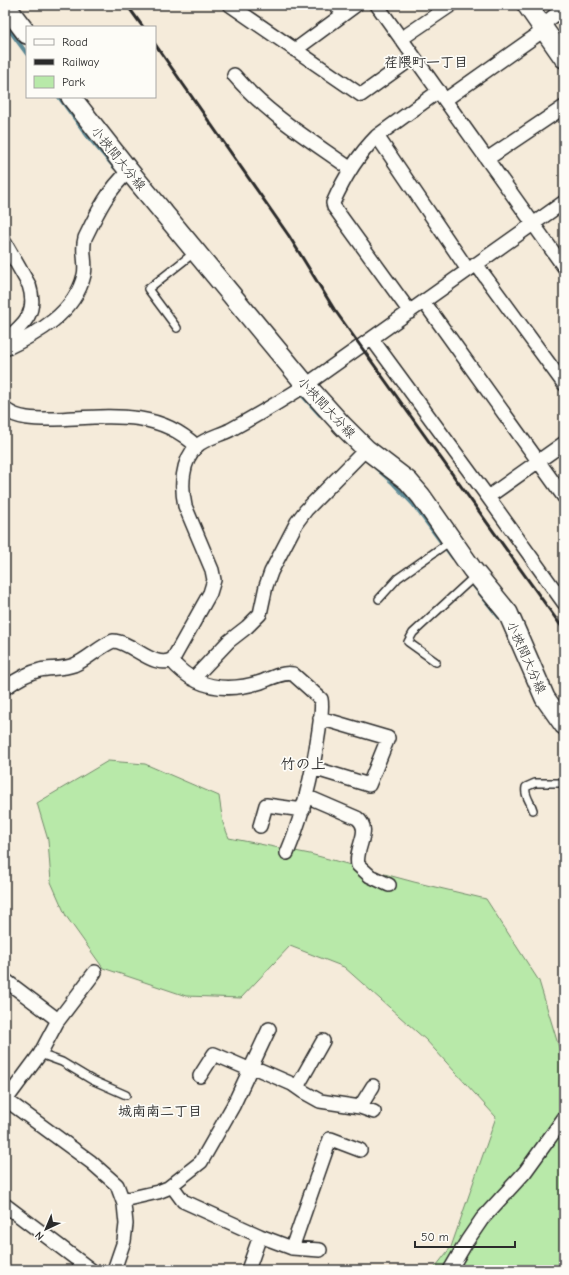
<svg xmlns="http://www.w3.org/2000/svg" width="569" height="1275" font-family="'Comic Neue','Klee One',sans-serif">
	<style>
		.green { fill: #b8e9a9; stroke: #728a6a }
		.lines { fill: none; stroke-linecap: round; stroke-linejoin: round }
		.stream { stroke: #5d8a96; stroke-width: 4 }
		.lane-casing { stroke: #2b2b2b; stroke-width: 10 }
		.street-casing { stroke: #2b2b2b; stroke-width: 16 }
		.secondary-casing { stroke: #2b2b2b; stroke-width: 22 }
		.lane { stroke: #fdfcf7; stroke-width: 7 }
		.street { stroke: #fdfcf7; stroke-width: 13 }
		.secondary { stroke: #fdfcf7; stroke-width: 19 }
		.rail { stroke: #2b2b2b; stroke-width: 3 }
		.labels { text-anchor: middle; stroke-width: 3.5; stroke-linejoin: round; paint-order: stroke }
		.street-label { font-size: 13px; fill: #2b2b2b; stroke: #fdfcf7 }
		.neighbourhood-label { font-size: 14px; font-weight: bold; fill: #2b2b2b; stroke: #fdfcf7 }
		.quarter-label { font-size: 15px; font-weight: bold; fill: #2b2b2b; stroke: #fdfcf7 }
	</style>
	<rect width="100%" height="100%" fill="#f5ebda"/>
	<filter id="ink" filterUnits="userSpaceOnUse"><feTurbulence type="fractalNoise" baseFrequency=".025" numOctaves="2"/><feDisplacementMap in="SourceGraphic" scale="8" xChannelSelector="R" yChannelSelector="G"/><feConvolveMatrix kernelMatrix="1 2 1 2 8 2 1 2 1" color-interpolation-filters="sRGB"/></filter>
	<g filter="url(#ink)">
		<path class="green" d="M108 761 145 764 219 796 223 823 229 838 310 854 414 882 486 899 539 981 564 1064V1270H433L451 1247 496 1117 426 1040 344 967 290 946 241 998 186 996 103 968 66 916 51 882 48 840 37 803Z"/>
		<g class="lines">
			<path class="stream" d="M5 24 27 54
				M59 97 89 138 115 168
				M299 392 320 415
				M376 468 393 483 413 504 453 558
				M474 586 502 621"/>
			<defs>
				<path id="lane" d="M177 328 148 289 195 252
					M379 599 398 578 452 540
					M436 662 408 642 413 633 476 575
					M533 810C531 802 524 796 526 787L535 783H564
					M40 1054 62 1062 92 1080 126 1095"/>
				<path id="street" d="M230 5 361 95 414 57
					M335 5 345 13
					M377 5 564 267
					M541 26 564 8
					M401 39 451 5
					M295 50 356 5
					M234 75C267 114 309 139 351 169
					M445 100 544 30
					M377 136 468 270
					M487 159 564 107
					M5 243 29 285C38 312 25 324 5 340
					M476 264 564 384
					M424 302 564 497
					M410 312 334 207 333 203C344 178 358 155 377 136L439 91
					M372 339 488 497 564 603
					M5 349C37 334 75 313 84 275 87 263 81 251 85 238 97 213 107 191 129 171
					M5 409C18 420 38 419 55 419 105 417 157 408 196 446
					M488 497 564 443
					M171 660C195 689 226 693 261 682 271 678 282 672 293 674L321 699C323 709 320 720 319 730 313 772 304 813 287 853
					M193 679 229 641 247 627 260 614 266 586 271 572 297 522 306 510 366 449
					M5 688C16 680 27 673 40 670 51 668 63 669 74 665 88 659 99 647 113 641 131 641 155 671 173 659L210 593 214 580 212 570 185 506C181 487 181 461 197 446 204 439 220 435 230 430 256 416 281 401 306 385L564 202
					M313 768 369 785 388 738 320 718
					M306 796 357 818C373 830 354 848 358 865L370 876 389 885
					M260 826 266 805 303 810
					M5 980 54 1017 57 1022 40 1054 6 1100
					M57 1022 95 972
					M253 1067 292 1084 302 1091 320 1101 360 1107 374 1112
					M200 1076 214 1054 251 1070
					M297 1087 323 1041
					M5 1099 91 1162 117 1185 124 1204 126 1224 124 1241 114 1270
					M360 1107 373 1086
					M172 1186 183 1201 260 1236 292 1248 320 1250
					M123 1200 158 1192 168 1188 201 1162 233 1106 269 1029
					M5 1205 91 1270
					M292 1248 330 1139H331L360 1150
					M248 1270 260 1236
					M450 1270 467 1241 482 1219 525 1172 564 1118"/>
				<path id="secondary" d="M5 5 27 34
					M527 5 564 58
					M71 97 129 171 306 385 342 425 366 449 408 481 421 496 472 569 508 613 545 698 564 725"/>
			</defs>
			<use href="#lane" class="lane-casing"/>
			<use href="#street" class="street-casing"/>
			<use href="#secondary" class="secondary-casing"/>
			<use href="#lane" class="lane"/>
			<use href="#street" class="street"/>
			<use href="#secondary" class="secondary"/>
			<path class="rail" d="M127 5 143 27
				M155 44 289 236 334 309 564 630"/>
		</g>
	</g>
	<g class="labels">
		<g class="street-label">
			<text transform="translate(119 158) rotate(51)" y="5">小挾間大分線</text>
			<text transform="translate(327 407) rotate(47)" y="5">小挾間大分線</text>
			<text transform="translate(527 657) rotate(66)" y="5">小挾間大分線</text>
		</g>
		<g class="neighbourhood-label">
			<text x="426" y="67">荏隈町一丁目</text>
			<text x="160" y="1116">城南南二丁目</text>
		</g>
		<g class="quarter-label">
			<text x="303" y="769">竹の上</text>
		</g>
	</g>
	<rect width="569" height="1275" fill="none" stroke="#fdfcf7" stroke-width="20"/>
	<rect x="10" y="10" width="549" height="1255" fill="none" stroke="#2b2b2b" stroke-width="1.5" filter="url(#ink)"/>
	<rect x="26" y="26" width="130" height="72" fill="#fdfcf7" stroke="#a9a8a5"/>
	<rect x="34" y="39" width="20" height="6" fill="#fdfcf7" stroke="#a9a8a5"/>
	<text x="62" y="46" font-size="12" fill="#2b2b2b">Road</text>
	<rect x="34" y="59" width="20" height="6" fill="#2b2b2b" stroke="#a9a8a5"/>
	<text x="62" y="66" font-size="12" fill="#2b2b2b">Railway</text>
	<rect x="34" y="76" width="20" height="12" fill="#b8e9a9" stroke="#a9a8a5"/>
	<text x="62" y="86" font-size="12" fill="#2b2b2b">Park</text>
	<g transform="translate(46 1229) rotate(224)" stroke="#fdfcf7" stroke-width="3" paint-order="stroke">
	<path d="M0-3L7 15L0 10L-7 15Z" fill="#2b2b2b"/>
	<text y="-6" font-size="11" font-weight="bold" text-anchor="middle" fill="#2b2b2b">N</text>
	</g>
	<path d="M415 1241v6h100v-6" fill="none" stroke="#2b2b2b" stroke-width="2"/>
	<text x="421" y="1241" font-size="12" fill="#2b2b2b" stroke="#fdfcf7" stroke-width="3" paint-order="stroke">50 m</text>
</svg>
